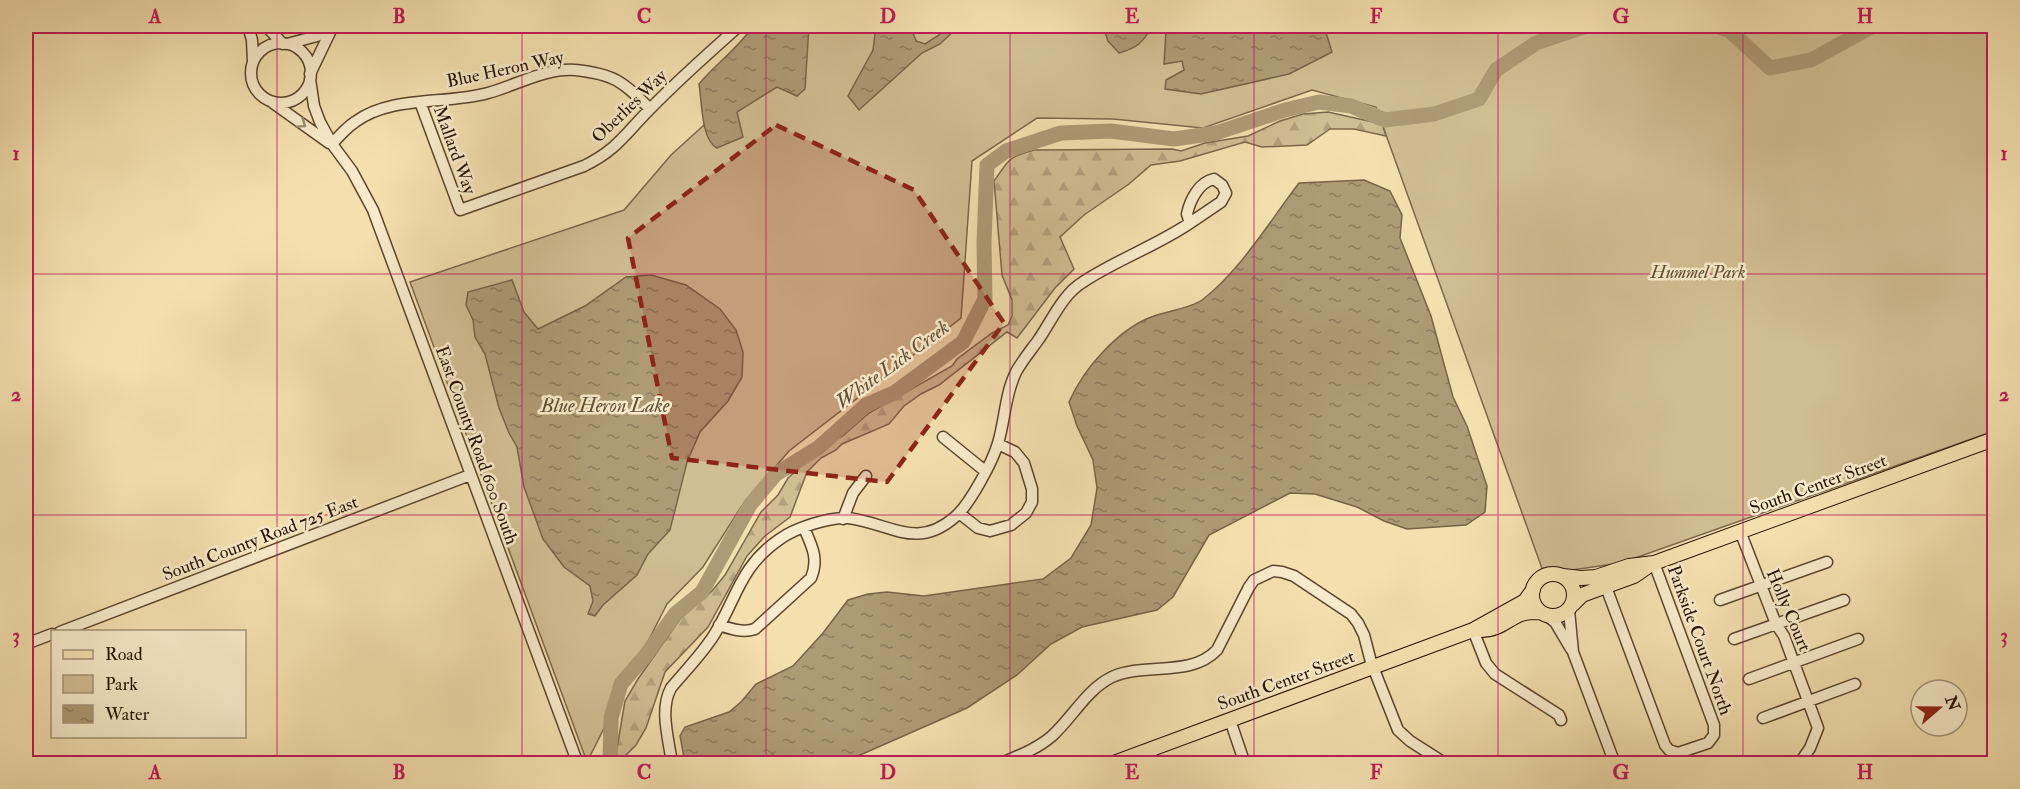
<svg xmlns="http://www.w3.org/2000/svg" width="2020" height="789" font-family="'IM FELL Double Pica',serif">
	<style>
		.green { fill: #d1bd92; stroke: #7c674a; stroke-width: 1.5 }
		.forest { fill: url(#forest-firs); stroke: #7c674a; stroke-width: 1.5 }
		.water { fill: url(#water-ripples); stroke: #786346; stroke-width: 1.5 }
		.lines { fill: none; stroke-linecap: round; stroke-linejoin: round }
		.river { stroke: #ae9a74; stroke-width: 15 }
		.minor-casing { stroke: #5a452d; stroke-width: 13 }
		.major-casing { stroke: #261102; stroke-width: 16 }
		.minor { stroke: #f8ebcb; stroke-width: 10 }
		.major { stroke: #f4e0af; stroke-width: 14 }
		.oneway { stroke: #9a8971 }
		.marked { fill: #8f2418; fill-opacity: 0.2; stroke: #8f2418; stroke-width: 4.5; stroke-dasharray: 12 8; stroke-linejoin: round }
		.grid { fill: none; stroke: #c2185b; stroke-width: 1.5; stroke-opacity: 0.55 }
		.labels { text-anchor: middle; stroke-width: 5; stroke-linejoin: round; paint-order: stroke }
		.street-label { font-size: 18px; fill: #261102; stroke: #f8ebcb }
		.park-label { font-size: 18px; font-style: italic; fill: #624d34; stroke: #f8ebcb }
		.water-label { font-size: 20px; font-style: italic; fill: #634f35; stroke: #f8ebcb }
		.neatline { fill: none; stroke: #c2185b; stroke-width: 2 }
		.grid-label { font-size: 20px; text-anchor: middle; font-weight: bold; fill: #c2185b }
	</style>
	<defs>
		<pattern id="forest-firs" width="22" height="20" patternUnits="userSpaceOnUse" patternTransform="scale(1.5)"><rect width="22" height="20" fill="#d1bd92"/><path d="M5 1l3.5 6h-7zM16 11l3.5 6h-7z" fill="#b3a17c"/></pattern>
		<pattern id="water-ripples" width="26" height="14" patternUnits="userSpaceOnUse" patternTransform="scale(1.5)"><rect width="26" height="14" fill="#ae9a74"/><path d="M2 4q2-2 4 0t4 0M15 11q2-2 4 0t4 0" fill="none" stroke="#8d7c5d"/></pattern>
	</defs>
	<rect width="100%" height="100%" fill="#f4e0af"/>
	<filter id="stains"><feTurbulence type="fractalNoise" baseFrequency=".00333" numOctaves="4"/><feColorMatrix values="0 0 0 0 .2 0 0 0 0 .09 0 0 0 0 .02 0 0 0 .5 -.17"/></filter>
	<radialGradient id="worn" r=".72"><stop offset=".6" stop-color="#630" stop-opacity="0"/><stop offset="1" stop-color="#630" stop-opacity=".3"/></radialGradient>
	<path class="green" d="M813 26H1994V431L1621 563 1544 574 1376 107 1312 90 1203 128 1113 119 1037 118 972 161 961 318 789 451 741 507 703 567 667 604 587 762 410 282 624 210 671 155Z"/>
	<path class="forest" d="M1328 112 1382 124 1386 136 1354 129H1330L1307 145 1262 147 1245 142 1180 161 1151 165 1129 184 1084 215 1060 237 1074 269 1055 288 1017 338 1007 332 939 385 921 394 904 406 889 424 842 444 836 450 821 458 807 472 790 517 765 536 747 556 708 627 665 672 646 728 636 745 624 757 615 760 625 701 638 679 680 619 712 591 725 575 761 512 778 495 788 478 810 458 844 435 869 413 952 366 957 359 992 333 1008 325 1012 316V300L1002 275 994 181C1010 159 1006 158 1034 150L1172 149 1181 151 1205 143 1248 136 1280 121 1303 114Z"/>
	<path class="water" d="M753 26H809L805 89 797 96 777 87 737 112 743 137 717 148C701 140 702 101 699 84 716 63 739 48 753 26Z
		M876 26C889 25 899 30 912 30L916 41 925 44 939 35 945 26H959L940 44 922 53 859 110 848 96 873 50Z
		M1103 26H1152C1143 43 1137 48 1119 53L1108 41Z
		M1169 26H1262L1274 31 1289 26H1324L1332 52 1289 74 1201 94 1165 89 1166 80 1184 70 1182 61 1164 64 1166 31Z
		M1364 180 1390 191 1402 215 1400 238 1431 316 1453 397 1467 426 1487 486 1485 512 1466 525 1407 529 1384 521 1357 507 1315 494 1290 493 1209 535 1173 597 1157 610 1082 627 1051 644 1017 675 967 708 842 763H785L773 755 743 761 738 763H685L680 736 685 727 729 712 741 702 756 684 793 666 823 633 848 600 868 594 887 592 924 596 1043 579 1071 558 1091 525 1097 488 1093 460 1077 426 1069 402C1084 368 1119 328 1154 316 1168 311 1191 308 1202 300 1240 271 1270 221 1299 183Z
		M651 275 686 285 720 309 736 330 743 352 742 377 728 401 700 432 687 462 670 530 648 554 637 575 603 605 595 616 588 614 593 601 590 586 564 567 543 539 524 487 517 447 509 433 499 408 485 354 475 337 473 320 466 305 468 292 512 280 524 312 538 329 585 306 626 277Z"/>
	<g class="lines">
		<path class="river" d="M1715 26 1730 31 1770 68 1811 60 1873 26
			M610 764 611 718 621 684 646 655 675 614 702 592 750 505 776 474 818 448 866 405 894 393 963 342 985 299 984 242 987 165 1006 151 1061 133 1111 131 1174 139 1216 133 1285 110 1319 102 1351 106 1385 120 1434 114 1479 99 1496 70 1536 43 1587 26"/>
		<defs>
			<path id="minor" d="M248 26 252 40 253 62
				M266 26 283 44
				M251 73a30 30 0 1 1 60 0a30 30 0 1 1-60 0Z
				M287 44 317 36 333 26
				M310 74 333 26
				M310 79 314 106 320 122 332 144 352 171 373 210 578 764
				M420 102 460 210 584 166C617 150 625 134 650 109 678 80 709 53 739 26
				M273 103 329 143
				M332 144C339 136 346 128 355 122 392 95 445 105 488 93 517 85 545 68 575 70 615 74 623 82 650 109
				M1214 179 1222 185 1226 193 1221 202 1190 223 1187 214C1190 200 1199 182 1214 179Z
				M943 437 985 471
				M959 513 978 528 990 531 1011 525 1026 513 1032 502V489L1024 463 1015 452 998 444
				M843 519 853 493 866 476
				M1740 531 1776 624 1784 636 1818 728 1810 748 1799 764
				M1606 587 1665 745 1669 750 1678 753 1708 743 1714 735V725L1654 563
				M1720 600 1827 562
				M1569 610 1573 652 1615 764
				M1546 615 1555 622 1571 649
				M719 625C731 629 743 633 755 629L811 578C819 559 812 546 804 528
				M1473 630 1486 663 1495 674 1559 715 1561 720
				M60 632 470 475
				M1734 639 1844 600
				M26 644 52 634
				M1749 679 1858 639
				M1763 718 1855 684
				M1230 720 1245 764
				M672 764C669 739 659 710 671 688 686 670 702 654 714 635 737 598 740 566 780 539 795 528 829 517 848 518 890 523 916 551 955 517 970 504 993 461 998 443 1005 420 1005 394 1016 372 1022 361 1031 350 1039 339 1052 320 1063 294 1083 282 1116 260 1156 246 1190 223
				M999 764C1018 756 1037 749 1052 736 1072 718 1087 689 1112 677 1145 662 1190 678 1217 650L1249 587 1254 580 1273 571 1282 572 1294 576 1351 614 1358 623 1364 635 1371 662 1398 730 1410 741 1446 764"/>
			<path id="major" d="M1532 595a21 21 0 1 1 42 0a21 21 0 1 1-42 0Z
				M1563 576 1581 578 1596 577 1629 566 1654 563 1994 439
				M1573 604 1582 595 1634 576 1650 565
				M1481 630C1499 630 1506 620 1521 614 1527 612 1534 612 1540 612
				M1111 764 1473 630 1525 601 1533 590"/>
		</defs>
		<use href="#minor" class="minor-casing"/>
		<use href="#major" class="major-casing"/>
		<use href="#minor" class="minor"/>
		<use href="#major" class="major"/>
	</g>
	<defs><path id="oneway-chevron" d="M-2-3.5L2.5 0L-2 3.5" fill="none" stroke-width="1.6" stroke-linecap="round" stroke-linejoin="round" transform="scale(1.5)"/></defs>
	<use class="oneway" href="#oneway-chevron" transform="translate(302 124) rotate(35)"/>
	<path class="marked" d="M776 125 914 190 1004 323 887 482 672 458 628 238Z"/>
	<path class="grid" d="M277 26V764M522 26V764M766 26V764M1010 26V764M1254 26V764M1498 26V764M1743 26V764M26 274H1994M26 515H1994"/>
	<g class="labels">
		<g class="street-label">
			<text transform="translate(505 69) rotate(-12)" y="6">Blue Heron Way</text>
			<text transform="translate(629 106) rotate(-44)" y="6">Oberlies Way</text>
			<text transform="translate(455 150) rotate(70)" y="6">Mallard Way</text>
			<text transform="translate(477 445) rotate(70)" y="6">East County Road 600 South</text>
			<text transform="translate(1818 484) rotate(-20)" y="6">South Center Street</text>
			<text transform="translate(260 538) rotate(-21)" y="6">South County Road 725 East</text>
			<text transform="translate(1789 610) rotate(67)" y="6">Holly Court</text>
			<text transform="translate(1700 640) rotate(70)" y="6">Parkside Court North</text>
			<text transform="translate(1286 680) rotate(-20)" y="6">South Center Street</text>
		</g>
		<g class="park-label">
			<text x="1698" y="278">Hummel Park</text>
		</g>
		<g class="water-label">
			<text transform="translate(892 364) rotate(-36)" y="7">White Lick Creek</text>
			<text x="605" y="412">Blue Heron Lake</text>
		</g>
	</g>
	<rect width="2020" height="789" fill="none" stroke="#f4e0af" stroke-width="66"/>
	<rect x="51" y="630" width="195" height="108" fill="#f8ebcb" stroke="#a4947b" stroke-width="1.5"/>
	<rect x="63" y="650" width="30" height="9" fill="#f4e0af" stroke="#a4947b" stroke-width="1.5"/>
	<text x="105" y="660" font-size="18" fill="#261102">Road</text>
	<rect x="63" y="675" width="30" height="18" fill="#d1bd92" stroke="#a4947b" stroke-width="1.5"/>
	<text x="105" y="690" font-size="18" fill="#261102">Park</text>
	<rect x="63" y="705" width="30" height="18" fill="url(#water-ripples)" stroke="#a4947b" stroke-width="1.5"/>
	<text x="105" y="720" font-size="18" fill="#261102">Water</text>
	<g transform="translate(1939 708) rotate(70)"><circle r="28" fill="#f8ebcb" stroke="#a4947b" stroke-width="1.5"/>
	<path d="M0-4.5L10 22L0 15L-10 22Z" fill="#8f2418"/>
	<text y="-9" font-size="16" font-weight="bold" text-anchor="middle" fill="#261102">N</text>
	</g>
	<rect x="33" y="33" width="1954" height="723" class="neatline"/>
	<g class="grid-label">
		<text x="155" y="23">A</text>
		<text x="399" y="23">B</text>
		<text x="644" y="23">C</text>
		<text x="888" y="23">D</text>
		<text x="1132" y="23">E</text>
		<text x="1376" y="23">F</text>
		<text x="1621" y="23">G</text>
		<text x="1865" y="23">H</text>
		<text x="16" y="160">1</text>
		<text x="2004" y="160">1</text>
		<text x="16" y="401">2</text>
		<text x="2004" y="401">2</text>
		<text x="16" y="642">3</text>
		<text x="2004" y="642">3</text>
		<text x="155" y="779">A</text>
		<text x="399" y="779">B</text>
		<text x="644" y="779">C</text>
		<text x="888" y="779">D</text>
		<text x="1132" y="779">E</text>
		<text x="1376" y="779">F</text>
		<text x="1621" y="779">G</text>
		<text x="1865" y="779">H</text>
	</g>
	<rect width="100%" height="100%" filter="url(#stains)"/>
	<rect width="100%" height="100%" fill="url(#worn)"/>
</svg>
